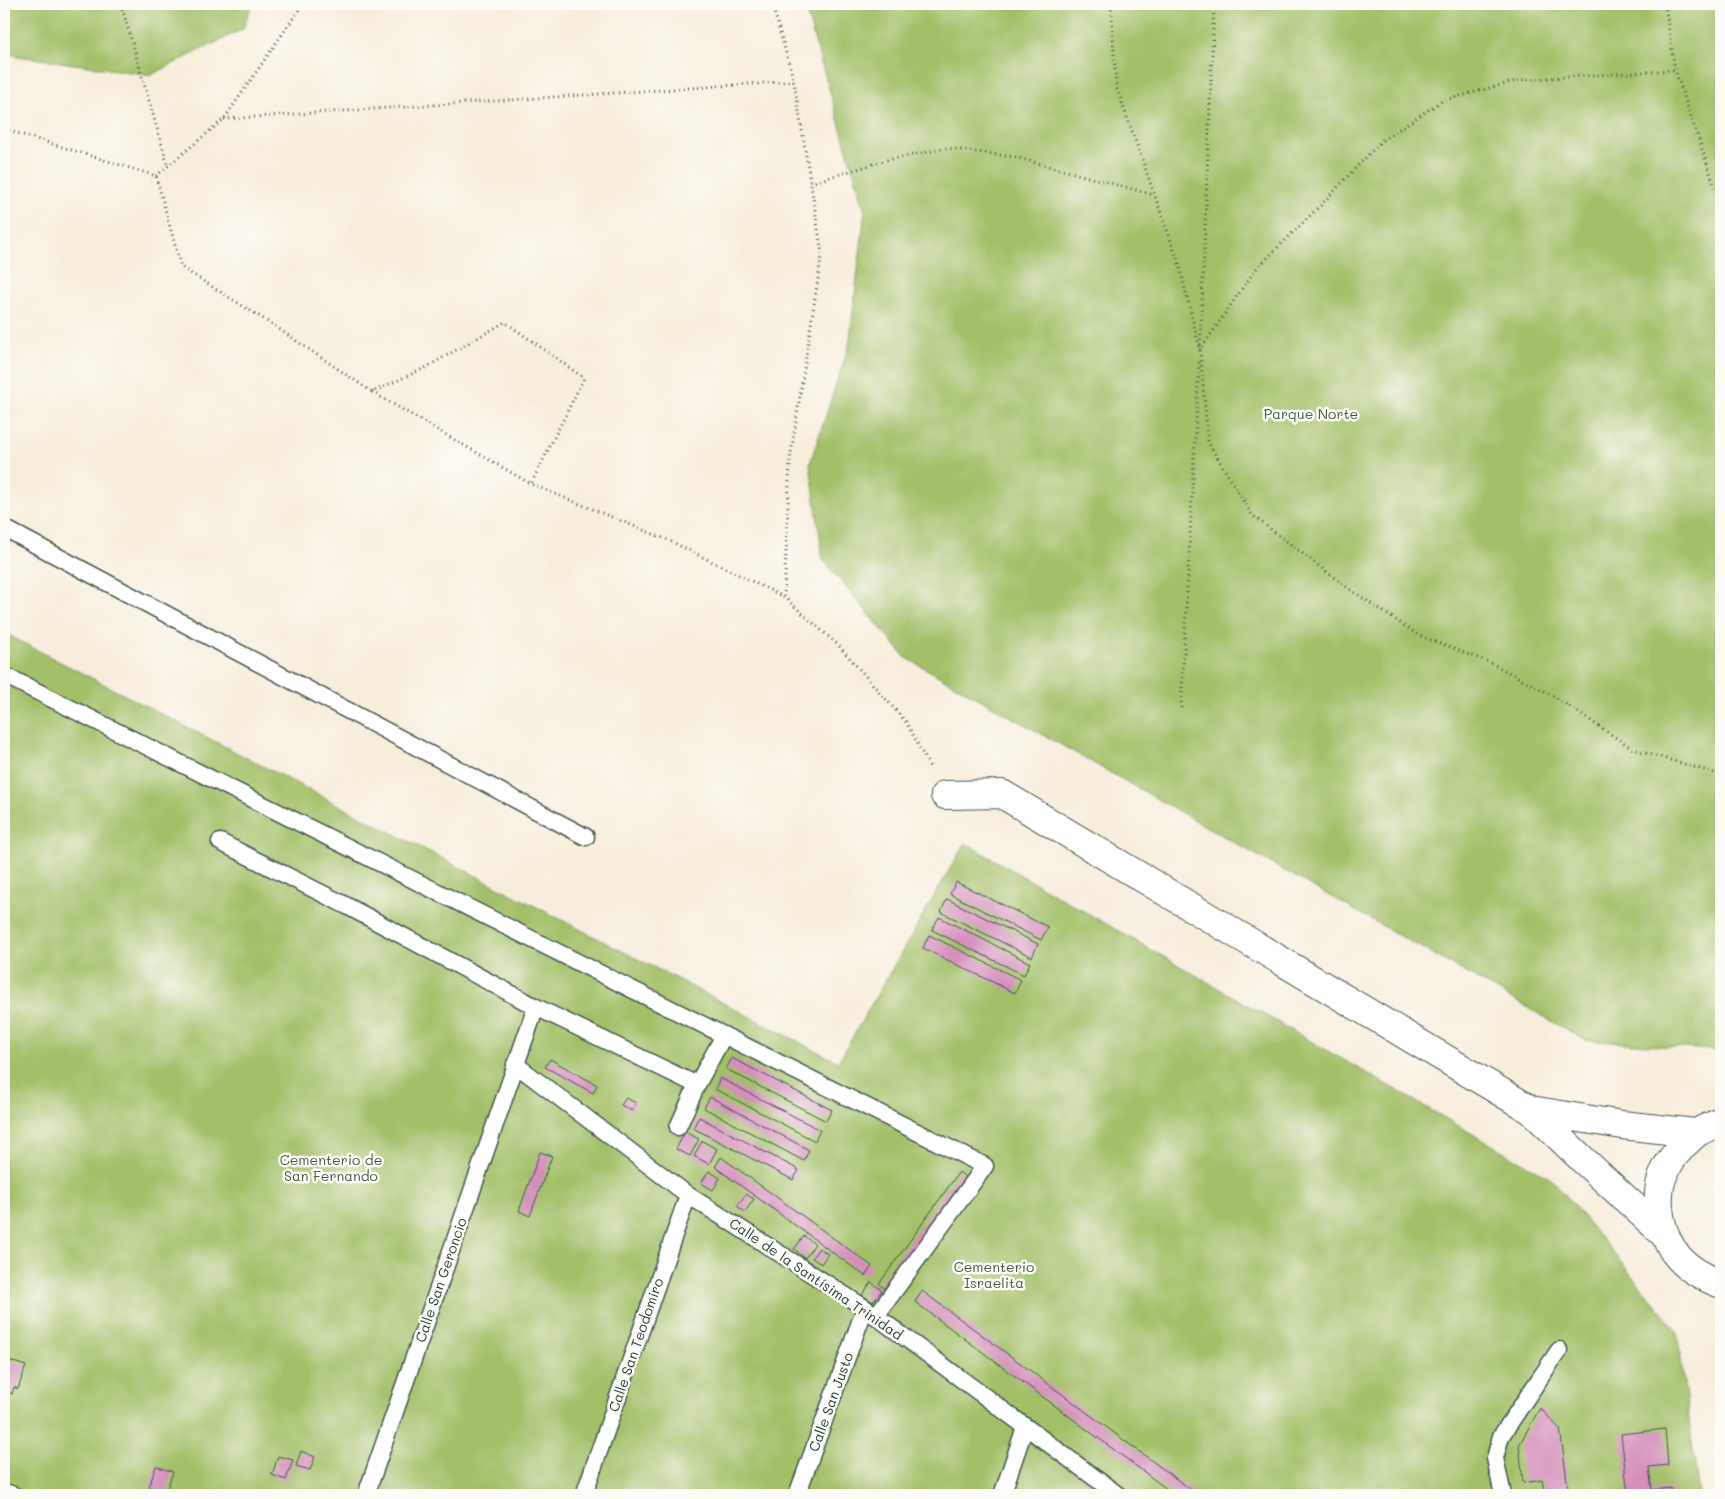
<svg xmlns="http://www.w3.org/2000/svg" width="1725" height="1499" font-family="Mali,sans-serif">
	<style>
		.green { fill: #a3bf67; stroke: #617e4e }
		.building { fill: #d48fba }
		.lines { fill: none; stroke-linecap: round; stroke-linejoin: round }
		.lane-casing { stroke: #3f574d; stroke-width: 19 }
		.street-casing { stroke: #3f574d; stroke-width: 30 }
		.path { stroke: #3f574d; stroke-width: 3; stroke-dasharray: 1 4; stroke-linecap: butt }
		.lane { stroke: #fff; stroke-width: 16 }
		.street { stroke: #fff; stroke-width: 28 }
		.labels { text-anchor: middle; stroke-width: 5; stroke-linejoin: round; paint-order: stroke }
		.park-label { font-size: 14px; fill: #405e41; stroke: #fdfcf7 }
		.street-label { font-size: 14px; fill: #1f3d34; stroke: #fdfcf7 }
	</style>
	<rect width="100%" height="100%" fill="#fdfcf7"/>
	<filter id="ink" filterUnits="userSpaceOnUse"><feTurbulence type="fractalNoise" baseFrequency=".02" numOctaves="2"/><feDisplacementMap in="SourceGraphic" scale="10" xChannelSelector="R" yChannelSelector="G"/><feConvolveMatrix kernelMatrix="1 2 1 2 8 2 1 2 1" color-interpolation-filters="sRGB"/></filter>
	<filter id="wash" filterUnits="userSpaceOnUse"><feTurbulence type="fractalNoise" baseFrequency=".0096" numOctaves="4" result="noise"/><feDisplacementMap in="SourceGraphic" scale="20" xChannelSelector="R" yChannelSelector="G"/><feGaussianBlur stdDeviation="1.12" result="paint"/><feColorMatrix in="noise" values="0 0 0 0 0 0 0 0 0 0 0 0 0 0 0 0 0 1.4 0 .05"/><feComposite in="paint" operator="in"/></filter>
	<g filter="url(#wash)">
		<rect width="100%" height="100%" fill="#f7eddb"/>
		<path class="green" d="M4 4H252L243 29 151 75 4 54Z
			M804 4H1721V1051L1585 1040 905 657 823 560 810 463 849 346 865 211Z
			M4 633 838 1062 965 843 1553 1180 1677 1330 1699 1495H4Z"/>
		<g id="blocks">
			<path class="building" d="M956 882 1048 927 1041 940 950 894Z
				M947 899 1038 944 1032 957 941 912Z
				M939 917 1030 963 1024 975 932 930Z
				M929 935 1021 980 1015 993 923 948Z
				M732 1058 832 1110 826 1121 726 1069Z
				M550 1059 597 1085 593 1093 545 1067Z
				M720 1078 820 1130 815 1141 715 1089Z
				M710 1097 809 1150 804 1161 704 1108Z
				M626 1098 636 1103 632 1111 621 1105Z
				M699 1117 799 1170 793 1180 693 1128Z
				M685 1132 699 1139 690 1156 676 1149Z
				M702 1141 717 1149 709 1164 694 1156Z
				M540 1152 552 1156 530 1216 519 1211Z
				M721 1157 872 1266 865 1276 715 1167Z
				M709 1171 720 1178 713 1190 701 1183Z
				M959 1172 966 1177 886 1289 879 1284Z
				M746 1194 754 1199 745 1212 737 1206Z
				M804 1236 815 1244 805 1258 794 1249Z
				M819 1248 828 1254 821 1264 812 1258Z
				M871 1282 882 1290 873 1302 862 1295Z
				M922 1291 1043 1380 1198 1495H1175L915 1302Z
				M4 1359 26 1366 18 1389 14 1387 12 1394 4 1391Z
				M1540 1408 1560 1429 1569 1495H1545L1542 1480 1523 1483 1519 1445Z
				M1665 1429 1668 1465 1649 1467 1652 1490 1671 1488 1672 1495H1628L1621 1434Z
				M301 1451 315 1457 310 1470 296 1466Z
				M278 1456 293 1460 286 1480 272 1475Z
				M156 1466 173 1472 166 1492 149 1487Z"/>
		</g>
	</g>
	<g filter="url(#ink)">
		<use href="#blocks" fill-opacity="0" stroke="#3f574d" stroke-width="1"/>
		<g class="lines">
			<defs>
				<path id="lane" d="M4 528 586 837
					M4 675 985 1166 876 1316
					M220 842 347 906 536 1007 697 1085
					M515 1064 688 1195 865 1308 1118 1495
					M678 1127 697 1085 724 1035
					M4 1492 14 1495
					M366 1495 536 1007
					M584 1495 688 1195
					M797 1495 865 1308
					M1002 1495 1025 1427
					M1503 1495 1495 1458 1501 1436 1559 1350"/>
				<path id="street" d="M945 795 1002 794 1531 1110 1581 1158 1665 1235
					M1531 1110 1622 1125 1695 1133
					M1721 1122C1713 1125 1701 1129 1694 1135 1680 1147 1668 1161 1662 1178 1654 1203 1661 1238 1679 1258 1691 1271 1705 1278 1721 1284"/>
			</defs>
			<use href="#lane" class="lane-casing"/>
			<use href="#street" class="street-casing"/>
			<path class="path" d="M121 4 168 166
				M772 4 794 81 822 253 790 460 784 597 838 645 906 722 931 769
				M1111 4 1116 86 1179 264 1200 350 1208 442 1252 515 1348 588 1418 635 1491 663 1552 695 1633 749 1721 775
				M1214 4 1200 350 1255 270 1321 205 1381 141 1442 101 1519 80 1675 70
				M1665 4 1675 70 1721 205
				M224 119 794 81
				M4 129 156 176 181 267 273 325 372 392 425 368 505 322 584 378 531 484
				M156 176 224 119 303 4
				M810 183 887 160 947 148 1015 157 1154 195
				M372 392 531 484 668 540 784 597
				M1181 708 1199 362"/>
			<use href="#lane" class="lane"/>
			<use href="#street" class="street"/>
		</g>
	</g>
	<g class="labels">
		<g class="park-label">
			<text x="1311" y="419">Parque Norte</text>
			<text x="331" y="1165">Cementerio de<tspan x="331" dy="16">San Fernando</tspan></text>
			<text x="994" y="1272">Cementerio<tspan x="994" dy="16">Israelita</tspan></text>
		</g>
		<g class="street-label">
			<text transform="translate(816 1279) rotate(34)" y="5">Calle de la Santísima Trinidad</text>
			<text transform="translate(441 1280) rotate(-71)" y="5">Calle San Geroncio</text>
			<text transform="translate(636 1345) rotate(-71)" y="5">Calle San Teodomiro</text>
			<text transform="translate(831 1402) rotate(-70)" y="5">Calle San Justo</text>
		</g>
	</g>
	<rect width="1725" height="1499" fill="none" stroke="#fdfcf7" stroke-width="20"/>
</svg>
